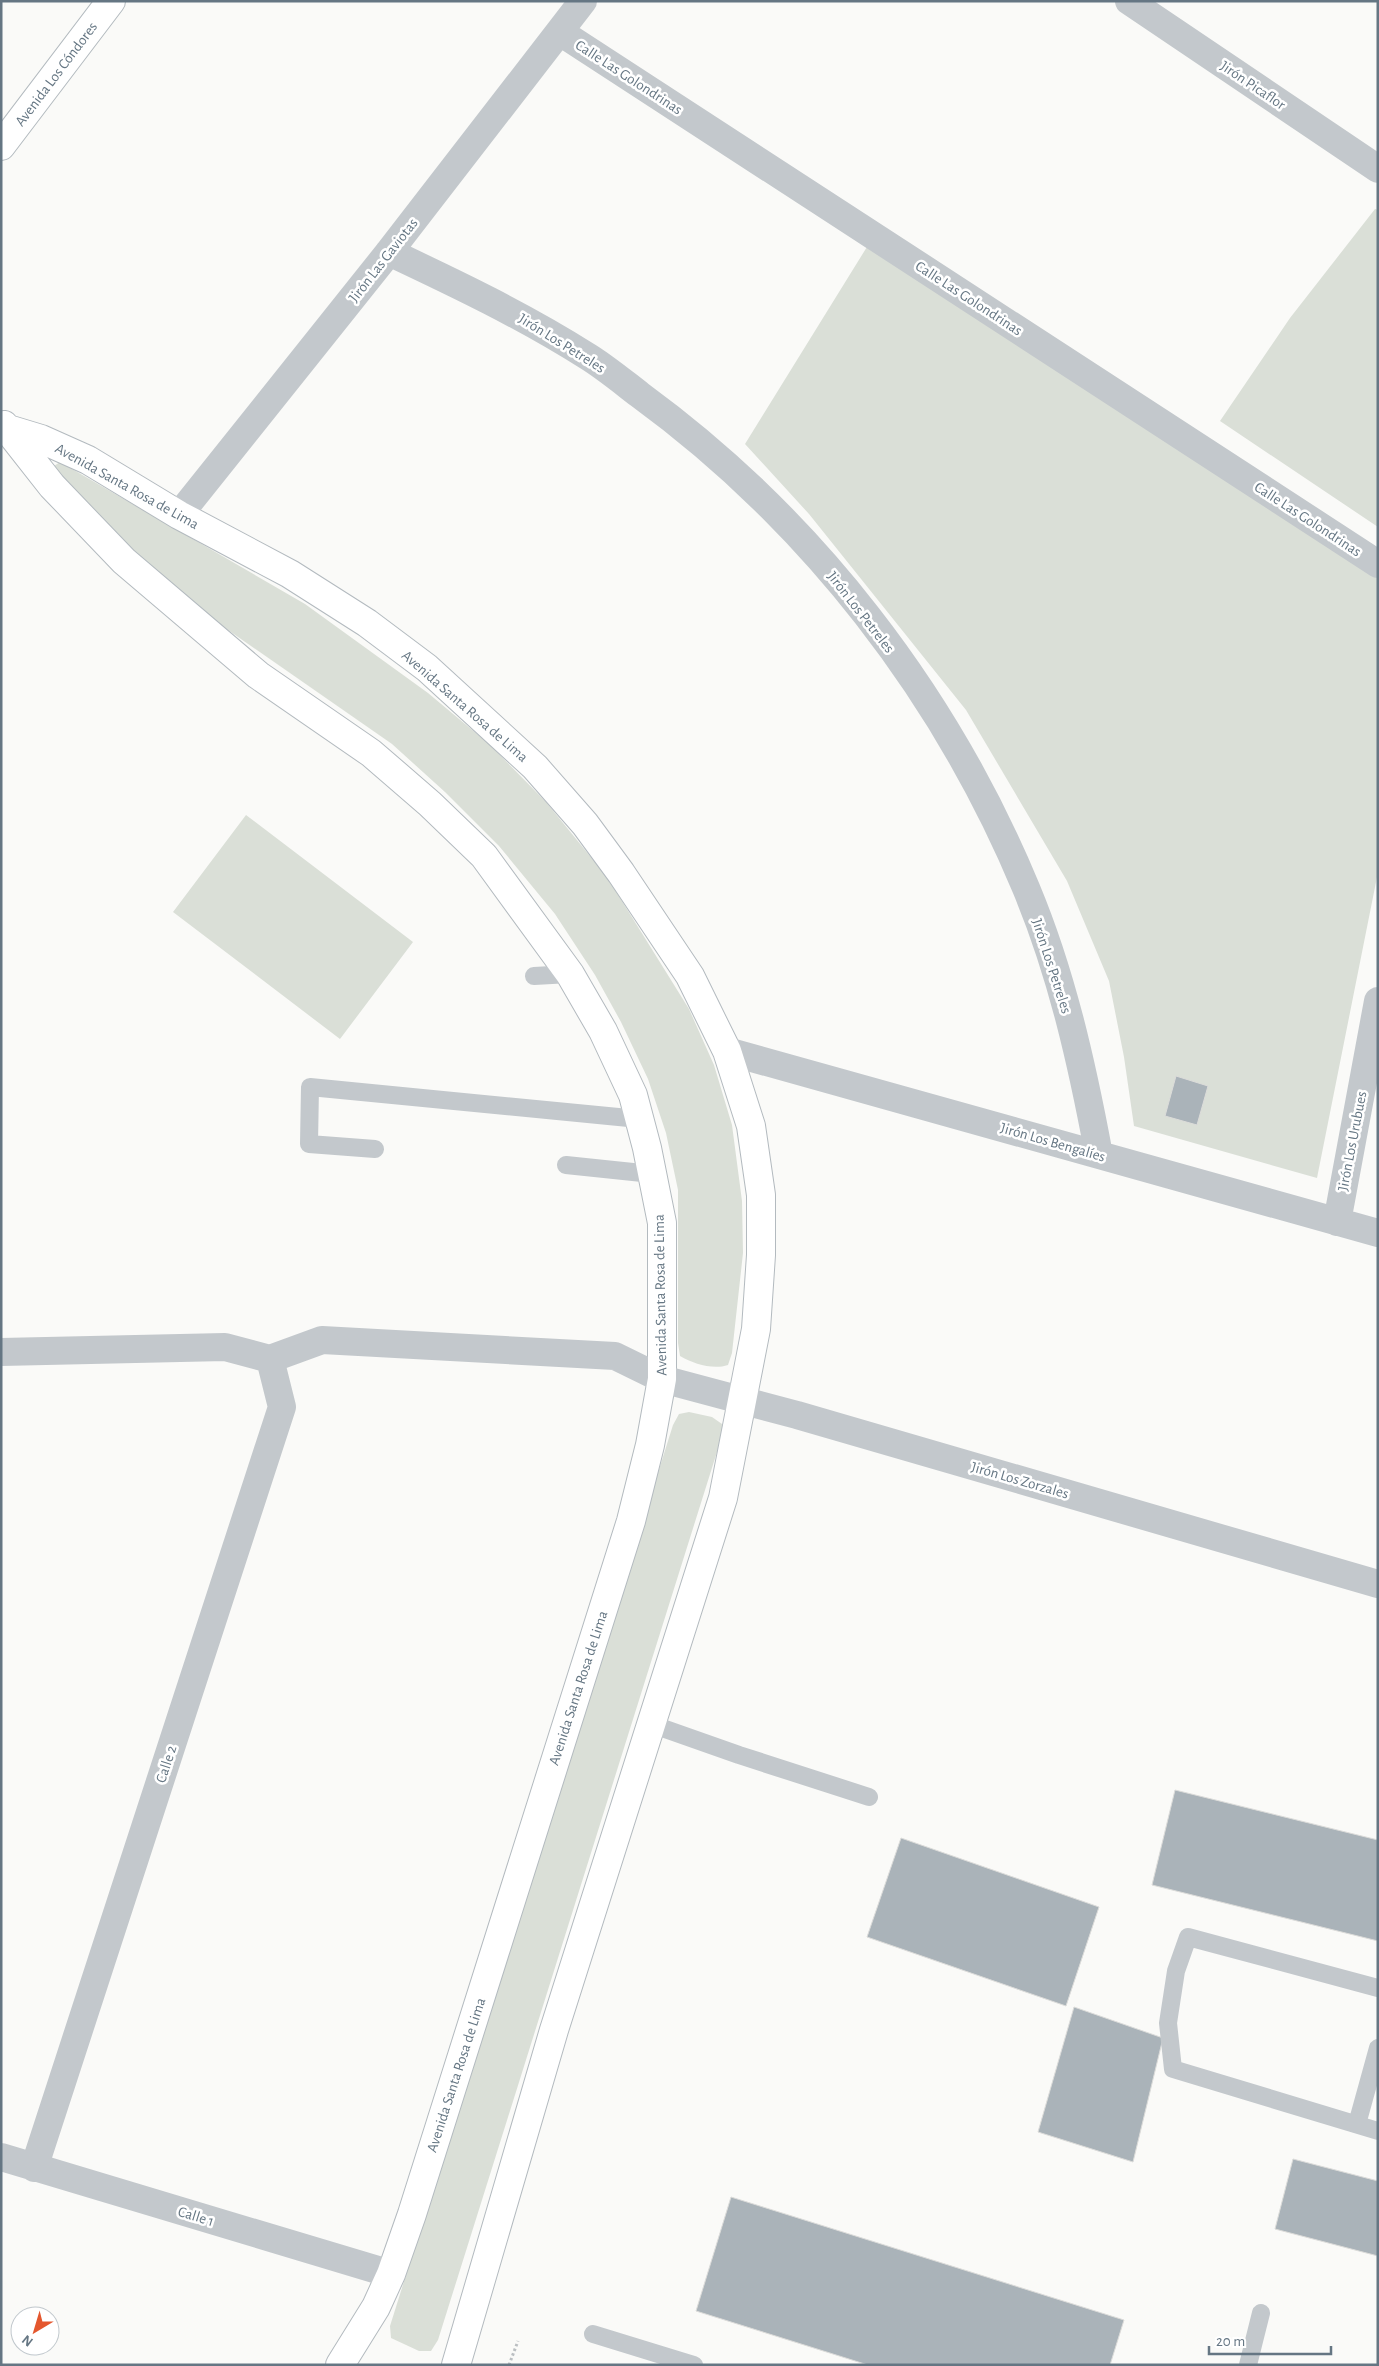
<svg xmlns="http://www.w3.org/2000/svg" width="1379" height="2366" font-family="'Alegreya Sans',sans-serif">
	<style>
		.green { fill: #dadfd7 }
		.building { fill: #aab3b9; stroke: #dcdcda }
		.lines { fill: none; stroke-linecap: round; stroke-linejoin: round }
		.secondary-casing { stroke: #b3babf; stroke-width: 30 }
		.path { stroke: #bbbfc2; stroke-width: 3; stroke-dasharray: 2.5 2.5; stroke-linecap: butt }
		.lane { stroke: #c3c8cc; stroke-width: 18 }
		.street { stroke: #c3c8cc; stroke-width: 28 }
		.secondary { stroke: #fff; stroke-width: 28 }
		.labels { text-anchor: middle; stroke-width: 5; stroke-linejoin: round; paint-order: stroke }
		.street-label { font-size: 15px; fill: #657683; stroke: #fff }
	</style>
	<rect width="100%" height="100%" fill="#fafaf8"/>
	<path class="green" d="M1375 209 1378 210V527L1220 421 1290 318Z
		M870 242 1378 575V872L1317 1178 1134 1126 1124 1057 1109 981 1067 881 966 710 809 514 745 444Z
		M60 462 305 604 428 693 489 744 546 802 607 877 689 1009 714 1065 732 1125 742 1201 743 1253 732 1353 728 1365C713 1370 694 1364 680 1356L678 1343V1190L666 1133 648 1079 621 1022 595 975 555 914 499 846 445 792 392 744 172 591 51 476 54 466Z
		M246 815 413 942 340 1039 173 912Z
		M689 1412 712 1417 722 1424V1436L438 2340 431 2351H419L391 2338 390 2326 673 1425 679 1414Z"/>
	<path class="building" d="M1176 1076 1208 1086 1197 1125 1165 1116Z
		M1175 1790 1378 1840V1941L1152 1885Z
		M901 1838 1099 1907 1066 2006 867 1937Z
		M1074 2007 1163 2038 1133 2162 1038 2132Z
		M1293 2159 1378 2181V2256L1275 2229Z
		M731 2197 1124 2320 1110 2365H868L696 2311Z"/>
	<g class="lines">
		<defs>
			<path id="secondary" d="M1 146 111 1
				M4 425 52 486 124 561 258 675 371 753 430 804 484 856 570 974 603 1031 633 1095 647 1148 662 1223V1379L650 1445 631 1521 412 2214 391 2274 376 2307 340 2365
				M8 429 41 439 88 460 179 515 290 574 367 623 427 668 535 767 585 824 621 873 690 976 727 1051 751 1126 761 1195V1255L756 1329 723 1498 554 2030 456 2365"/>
		</defs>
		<use href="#secondary" class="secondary-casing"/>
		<path class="path" d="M509 2365 518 2341"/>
		<path class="lane" d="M534 976 570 974
			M375 1149 309 1144 310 1087 639 1119
			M566 1165 652 1174
			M651 1724 739 1755 869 1797
			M1378 1988 1188 1937 1176 1971 1168 2023 1173 2069 1378 2131
			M1357 2124 1378 2048
			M593 2334 694 2365
			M1248 2365 1261 2313"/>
		<path class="street" d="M1129 1 1378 169
			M560 32 1378 564
			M389 252C457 284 524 316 587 356 605 367 623 382 640 395 811 520 945 693 1026 888 1062 974 1082 1064 1099 1155
			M179 515 389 252 583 1
			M727 1051 1378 1233
			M1337 1222 1378 1001
			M1 1352 225 1347 270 1359 322 1340 615 1356 662 1379 797 1415 1378 1584
			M1 2157 391 2274
			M34 2168 282 1407 270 1359"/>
		<use href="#secondary" class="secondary"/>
	</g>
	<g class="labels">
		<g class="street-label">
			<text transform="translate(56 74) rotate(-53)" y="5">Avenida Los Cóndores</text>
			<text transform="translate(629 77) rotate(33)" y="5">Calle Las Golondrinas</text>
			<text transform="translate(1253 85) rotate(34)" y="5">Jirón Picaflor</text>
			<text transform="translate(383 260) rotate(-52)" y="5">Jirón Las Gaviotas</text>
			<text transform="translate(969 298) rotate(33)" y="5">Calle Las Golondrinas</text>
			<text transform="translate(562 343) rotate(32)" y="5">Jirón Los Petreles</text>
			<text transform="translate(127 486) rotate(29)" y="5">Avenida Santa Rosa de Lima</text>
			<text transform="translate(1308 519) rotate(33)" y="5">Calle Las Golondrinas</text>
			<text transform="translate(861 612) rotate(52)" y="5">Jirón Los Petreles</text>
			<text transform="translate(465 706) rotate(41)" y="5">Avenida Santa Rosa de Lima</text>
			<text transform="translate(1052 966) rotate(72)" y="5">Jirón Los Petreles</text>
			<text transform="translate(1352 1141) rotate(-79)" y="5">Jirón Los Urubues</text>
			<text transform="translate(1053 1142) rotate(16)" y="5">Jirón Los Bengalíes</text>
			<text transform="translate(660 1295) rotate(-91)" y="5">Avenida Santa Rosa de Lima</text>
			<text transform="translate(1020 1480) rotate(16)" y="5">Jirón Los Zorzales</text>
			<text transform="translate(578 1688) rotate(-72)" y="5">Avenida Santa Rosa de Lima</text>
			<text transform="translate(166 1764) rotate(-72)" y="5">Calle 2</text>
			<text transform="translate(456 2075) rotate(-72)" y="5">Avenida Santa Rosa de Lima</text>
			<text transform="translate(196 2216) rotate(17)" y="5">Calle 1</text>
		</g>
	</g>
	<rect width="1379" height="2366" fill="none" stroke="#657683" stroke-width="5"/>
	<g transform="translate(35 2331) rotate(218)"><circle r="24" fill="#ffffff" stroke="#c1c8cd"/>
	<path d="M0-4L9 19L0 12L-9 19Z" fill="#e4572e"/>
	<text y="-8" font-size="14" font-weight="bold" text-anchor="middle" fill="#657683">N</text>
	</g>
	<path d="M1209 2346v8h122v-8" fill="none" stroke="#657683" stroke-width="2.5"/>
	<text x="1216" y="2346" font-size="15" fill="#657683" stroke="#ffffff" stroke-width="4" paint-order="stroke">20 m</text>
</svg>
